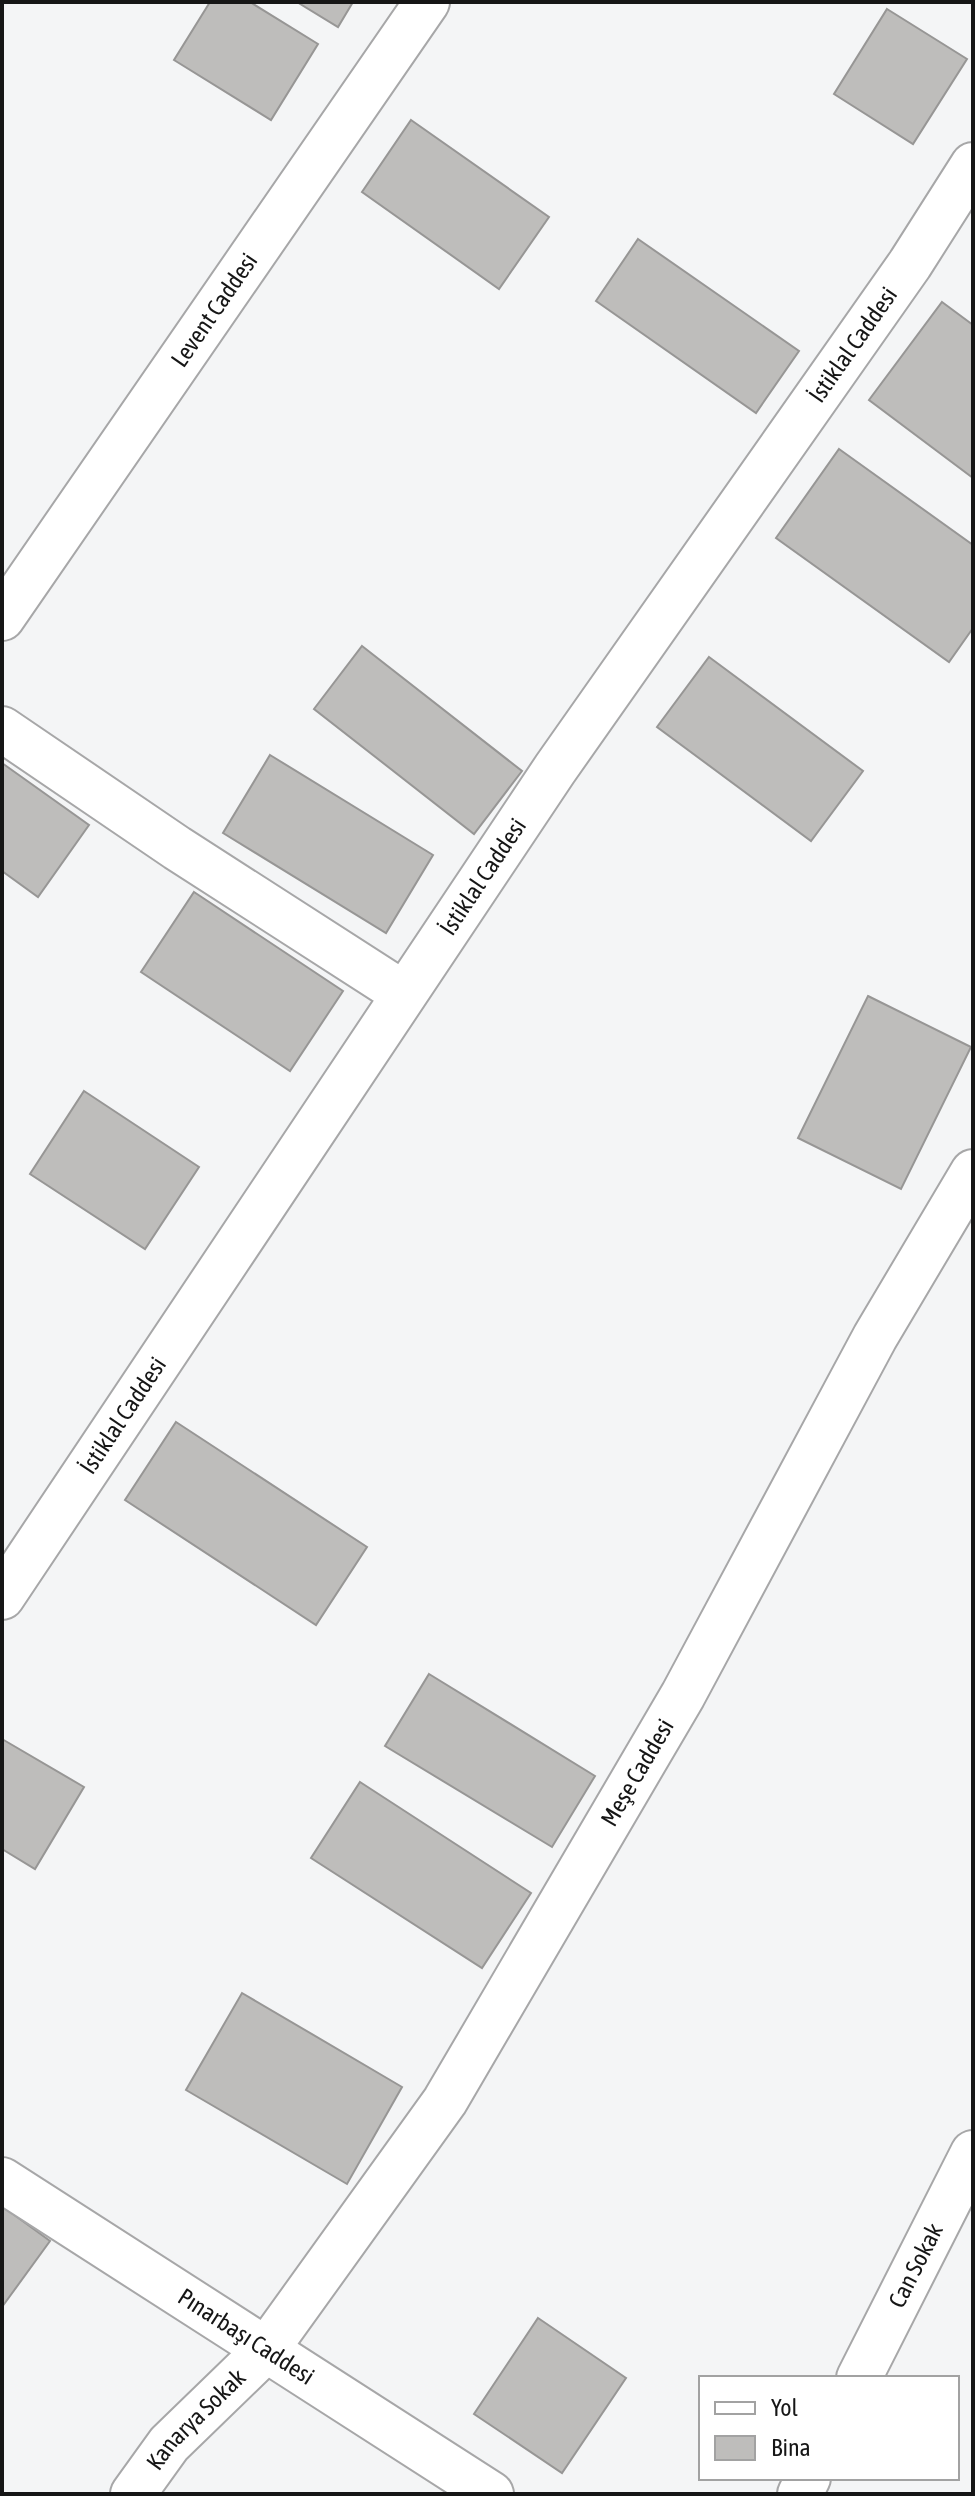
<svg xmlns="http://www.w3.org/2000/svg" width="975" height="2496" font-family="'Asap Condensed',sans-serif">
	<style>
		.building { fill: #bebdbb; stroke: #979695; stroke-width: 2 }
		.lines { fill: none; stroke-linecap: round; stroke-linejoin: round }
		.street-casing { stroke: #a7a7a8; stroke-width: 48 }
		.secondary-casing { stroke: #a7a7a8; stroke-width: 48 }
		.street { stroke: #fff; stroke-width: 44 }
		.secondary { stroke: #fff; stroke-width: 44 }
		.labels { text-anchor: middle; stroke-width: 6; stroke-linejoin: round; paint-order: stroke }
		.street-label { font-size: 24px; fill: #161616; stroke: #fff }
	</style>
	<rect width="100%" height="100%" fill="#f4f5f6"/>
	<path class="building" d="M210 2H250L318 44 271 120 174 60Z
		M297 2H353L338 27Z
		M887 9 967 59 913 144 834 94Z
		M411 120 549 217 499 289 362 192Z
		M638 239 799 351 756 413 596 301Z
		M942 302 973 325V478L869 400Z
		M839 449 973 545V628L949 662 776 538Z
		M362 646 522 771 474 834 314 709Z
		M709 657 863 771 811 841 657 727Z
		M270 755 433 855 386 933 223 833Z
		M2 763 89 825 38 897 2 871Z
		M194 892 343 991 290 1071 141 972Z
		M868 996 971 1047 901 1189 798 1138Z
		M84 1091 199 1167 145 1249 30 1174Z
		M176 1422 367 1547 316 1625 125 1500Z
		M429 1674 595 1776 552 1847 385 1746Z
		M2 1739 84 1787 35 1869 2 1849Z
		M360 1782 531 1893 482 1968 311 1858Z
		M242 1993 402 2087 347 2184 186 2090Z
		M2 2206 50 2241 2 2307Z
		M538 2318 626 2378 562 2473 474 2414Z"/>
	<g class="lines">
		<defs>
			<g id="street">
				<path d="M2 729 177 848 404 994"/>
				<path id="s1" d="M2 1597 555 769 910 264 973 165"/>
				<path id="s2" d="M859 2378 973 2153"/>
				<path id="s3" d="M133 2494 169 2444 266 2350 445 2101 683 1695 875 1337 973 1172"/>
				<path d="M800 2494 808 2478"/>
			</g>
			<g id="secondary">
				<path id="s4" d="M2 618 427 2"/>
				<path id="s5" d="M2 2180 491 2494"/>
			</g>
		</defs>
		<use href="#street" class="street-casing"/>
		<use href="#secondary" class="secondary-casing"/>
		<use href="#street" class="street"/>
		<use href="#secondary" class="secondary"/>
	</g>
	<g class="labels">
		<g class="street-label">
			<text dy="8" stroke="none"><textPath href="#s4" startOffset="374">Levent Caddesi</textPath></text>
			<text dy="8" stroke="none"><textPath href="#s1" startOffset="1514">İstiklal Caddesi</textPath></text>
			<text dy="8" stroke="none"><textPath href="#s1" startOffset="866">İstiklal Caddesi</textPath></text>
			<text dy="8" stroke="none"><textPath href="#s1" startOffset="218">İstiklal Caddesi</textPath></text>
			<text dy="8" stroke="none"><textPath href="#s3" startOffset="884">Meşe Caddesi</textPath></text>
			<text dy="8" stroke="none"><textPath href="#s2" startOffset="126">Can Sokak</textPath></text>
			<text dy="8" stroke="none"><textPath href="#s5" startOffset="290">Pınarbaşı Caddesi</textPath></text>
			<text dy="8" stroke="none"><textPath href="#s3" startOffset="98">Kanarya Sokak</textPath></text>
		</g>
	</g>
	<rect width="975" height="2496" fill="none" stroke="#161616" stroke-width="8"/>
	<rect x="699" y="2376" width="260" height="104" fill="#ffffff" stroke="#a2a2a2" stroke-width="2"/>
	<rect x="715" y="2402" width="40" height="12" fill="#ffffff" stroke="#a2a2a2" stroke-width="2"/>
	<text x="771" y="2416" font-size="24" fill="#161616">Yol</text>
	<rect x="715" y="2436" width="40" height="24" fill="#bebdbb" stroke="#a2a2a2" stroke-width="2"/>
	<text x="771" y="2456" font-size="24" fill="#161616">Bina</text>
</svg>
